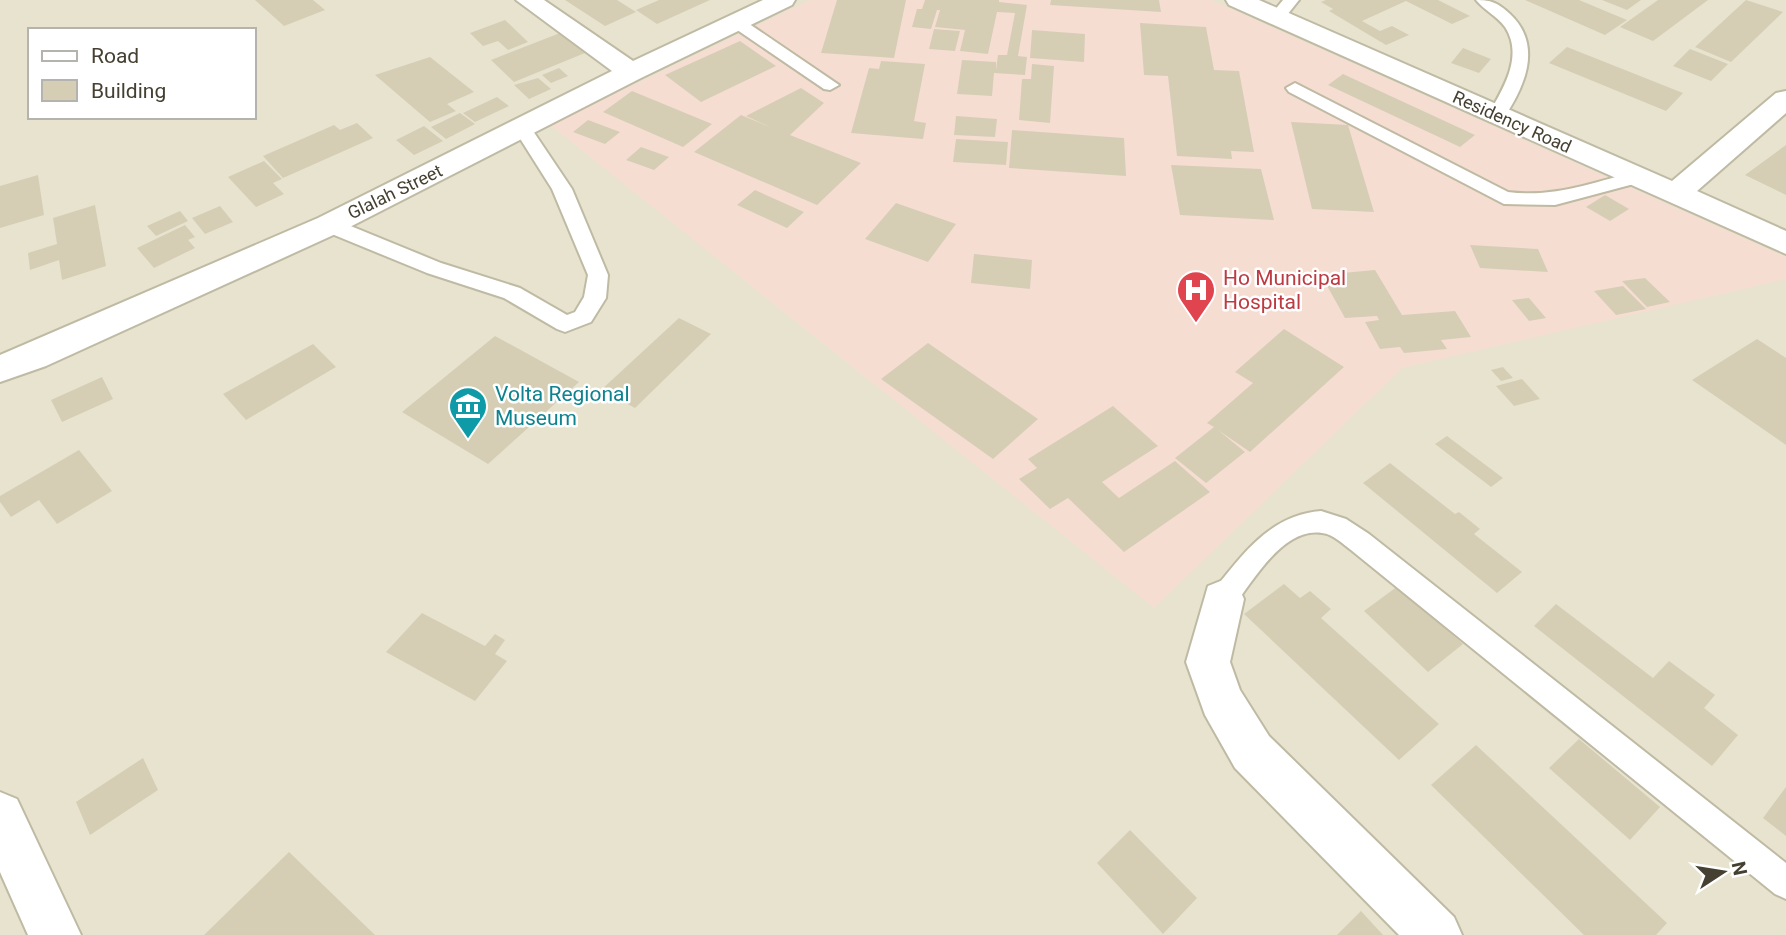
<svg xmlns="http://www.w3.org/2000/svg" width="1786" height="935" font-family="Roboto,sans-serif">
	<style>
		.residential { fill: #e7e3cf; fill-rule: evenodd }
		.medical { fill: #f6ddd2 }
		.building { fill: #d5ceb5 }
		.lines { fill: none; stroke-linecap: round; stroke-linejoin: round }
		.lane-casing { stroke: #bfbaa3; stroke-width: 4 }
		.street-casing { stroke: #bfbaa3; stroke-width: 4 }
		.lane { fill: #fff; fill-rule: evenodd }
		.street { fill: #fff; fill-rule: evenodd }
		.labels { text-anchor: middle; stroke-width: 5; stroke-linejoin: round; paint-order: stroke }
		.far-street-label { font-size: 18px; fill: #454031; stroke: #fff }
		.health-label { font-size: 21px; fill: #be3a42; stroke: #fff; text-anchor: start }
		.culture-label { font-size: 21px; fill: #0d838f; stroke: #fff; text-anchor: start }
	</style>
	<rect width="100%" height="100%" fill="#f3f0e1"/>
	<path class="residential" d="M0 0H1786V935H0ZM30 30H254V117H30Z"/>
	<path class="medical" d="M810 0H1211L1786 257V279L1402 368 1154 608 550 125Z"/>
	<path class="building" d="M255 0H313L325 10 284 26Z
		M565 0H617L636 12 605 26Z
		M659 0H710L657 24 636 10Z
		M837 0H906L894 58 821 53Z
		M925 0H999V2L1027 5 1018 56 1027 57 1025 75 994 73 992 96 957 94 962 60 996 62V70L998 55H1007L1015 13 997 12 988 54 960 51 965 30 935 27 940 10H937L931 29 912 27 917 9H922Z
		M1051 0H1159L1161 12 1050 5Z
		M1326 0H1438L1470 16 1452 24 1406 1 1362 21 1380 31 1392 26 1409 35 1386 45 1329 11 1333 9 1321 2Z
		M1525 0H1579L1627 20 1605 35Z
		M1602 0H1641L1627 10Z
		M1658 0H1708L1653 41 1620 27Z
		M1746 0 1783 12 1731 62 1695 47Z
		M505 20 528 42 508 50 498 41 483 46 470 33Z
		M1140 23 1206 27 1214 70 1239 71 1254 152 1231 151 1232 159 1177 156 1168 76 1144 75Z
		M934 29 960 31 955 51 929 49Z
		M1032 30 1085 34 1084 62 1030 58Z
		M560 33 585 53 514 82 491 60Z
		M740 41 776 66 701 102 665 75Z
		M1567 47 1683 93 1666 111 1549 63Z
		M1463 48 1491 59 1479 73 1451 63Z
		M1690 49 1728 64 1711 81 1673 66Z
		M430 57 474 92 447 104 456 111 430 122 375 75Z
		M881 61 925 64 914 121 926 123 923 139 851 133 869 68 879 69Z
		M1032 64 1054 66 1050 123 1019 120 1022 79H1031Z
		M559 68 568 76 551 83 542 75Z
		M1343 74 1475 135 1460 147 1328 85Z
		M538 78 551 89 529 99 514 85Z
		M801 88 824 103 790 135 861 163 817 205 694 152 741 115 770 127 746 116Z
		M632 91 712 124 683 147 603 112Z
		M497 97 509 106 475 122 463 113Z
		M460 113 475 124 446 139 431 127Z
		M956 116 997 119 995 137 954 135Z
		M588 120 620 132 605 144 573 132Z
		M1291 122 1348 125 1374 212 1312 209Z
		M357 123 373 138 283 178 263 156 334 125 340 130Z
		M424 126 443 141 414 155 396 140Z
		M1012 130 1124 138 1126 176 1009 168Z
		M956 139 1008 142 1006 165 953 162Z
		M1786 145V195L1745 175Z
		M641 147 669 157 654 170 626 160Z
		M264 161 282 179 273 183 284 194 256 207 228 177Z
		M1171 165 1261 169 1274 220 1180 215Z
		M38 175 44 215 0 228V186Z
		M755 190 804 212 787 228 737 205Z
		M1605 195 1629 209 1610 221 1586 207Z
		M896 203 956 224 928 262 865 239Z
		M95 205 106 266 62 280 59 260 30 270 28 253 57 244 53 218Z
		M220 206 233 222 205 234 192 218Z
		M180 211 188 221 156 236 147 226Z
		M185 225 195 237 188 240 195 248 154 268 137 248Z
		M1470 245 1538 249 1548 272 1480 268Z
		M974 254 1032 260 1030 289 971 283Z
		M1375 270 1402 315 1455 311 1471 337 1441 340 1447 349 1404 353 1400 347 1380 349 1365 322 1379 320 1377 316 1345 318 1321 275Z
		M1645 278 1670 302 1647 307 1622 281Z
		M1623 286 1646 309 1616 315 1594 291Z
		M1529 298 1546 318 1529 321 1512 300Z
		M679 318 711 334 635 408 601 390Z
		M1284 329 1344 367 1250 452 1218 430 1245 452 1206 483 1175 458 1214 427 1207 423 1253 383 1235 372Z
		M495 336 579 382 488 464 402 412Z
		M1757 339 1786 358V445L1692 380Z
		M928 343 1038 419 993 459 881 379Z
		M313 344 336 367 246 420 223 394Z
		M1503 367 1513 378 1501 381 1491 370Z
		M102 377 113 399 62 422 51 400Z
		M1522 379 1540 399 1514 406 1496 386Z
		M1113 406 1158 446 1102 482 1119 498 1175 461 1210 492 1124 552 1068 498 1050 509 1019 479 1037 468 1028 459Z
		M1447 436 1503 478 1491 487 1435 444Z
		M79 450 112 491 57 524 39 500 11 517 0 502V496Z
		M1390 463 1455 514 1459 512 1480 529 1474 534 1522 572 1497 593 1363 483Z
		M1284 584 1300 598 1310 591 1331 609 1321 618 1439 724 1399 760 1244 614Z
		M1398 586 1463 644 1428 672 1364 611Z
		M1556 604 1653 678 1669 661 1715 695 1704 708 1738 735 1712 766 1534 626Z
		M422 613 485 646 495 634 505 640 495 654 507 661 475 701 386 652Z
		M1579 739 1660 807 1630 840 1549 768Z
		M1476 745 1667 923 1656 935H1584L1431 785Z
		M143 758 158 790 90 835 76 802Z
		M1786 787V836L1763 818Z
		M1130 830 1197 898 1163 934 1097 863Z
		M289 852 375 935H204Z
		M1361 911 1383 935H1337Z"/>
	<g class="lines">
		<defs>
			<path id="lane" d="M1283 0H1299L1283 20H1271L1269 17Z
				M1476 0C1492 0 1498 3 1510 14 1543 45 1525 87 1503 119L1497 120 1488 115C1503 89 1524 56 1505 27 1497 16 1484 10 1476 0Z
				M736 17 742 19 839 85 830 90 824 89 730 25V19Z
				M1295 83 1508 192C1555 198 1594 182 1638 171L1648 177 1645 181 1555 205 1504 204 1289 92 1286 88Z
				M523 124 529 125 572 189 608 275 606 298 591 322 565 332 557 329 504 298 427 273 322 230 319 225 329 218 336 220 441 263 520 288 567 315 575 312 584 297 588 275 552 189 514 129Z
				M1321 511 1346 519 1369 534 1786 863V899L1775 894 1351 550C1343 544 1333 534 1322 533 1283 527 1253 581 1233 607L1223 611 1213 607 1210 599 1213 591C1243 554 1270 515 1321 511Z"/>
			<path id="street" d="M516 0H544L633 61 763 0H795L792 5 641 78 340 232 46 366 0 382V355L318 218 612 71Z
				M1226 0H1259L1672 181 1776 93 1786 91V113L1697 191 1786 231V254L1229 5Z
				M1223 580 1238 586 1244 599 1230 662 1240 690 1269 736 1454 917 1462 935H1399L1235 768 1205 715 1186 662 1208 586Z
				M0 792 17 799 81 935H28L0 872Z"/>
		</defs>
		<use href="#lane" class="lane-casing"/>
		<use href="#street" class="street-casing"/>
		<use href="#lane" class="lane"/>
		<use href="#street" class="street"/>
	</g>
	<defs>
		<symbol id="hospital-pin" viewBox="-11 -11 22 30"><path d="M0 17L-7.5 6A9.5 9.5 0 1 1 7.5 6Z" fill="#e0444e" stroke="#fff"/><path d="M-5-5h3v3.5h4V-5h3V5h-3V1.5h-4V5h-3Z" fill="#fff"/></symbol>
		<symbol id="museum-pin" viewBox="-11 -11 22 30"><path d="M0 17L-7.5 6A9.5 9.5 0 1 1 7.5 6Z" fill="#0f9aa8" stroke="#fff"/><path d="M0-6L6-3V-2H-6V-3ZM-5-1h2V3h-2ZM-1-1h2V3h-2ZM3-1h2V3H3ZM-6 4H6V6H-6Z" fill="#fff"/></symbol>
	</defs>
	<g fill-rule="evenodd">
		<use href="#hospital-pin" x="1174" y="268" width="44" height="60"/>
		<use href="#museum-pin" x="446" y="384" width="44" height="60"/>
	</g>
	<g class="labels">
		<g class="far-street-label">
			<text transform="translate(1512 122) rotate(24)" y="6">Residency Road</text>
			<text transform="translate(395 192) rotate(-26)" y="6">Glalah Street</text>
		</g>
		<g class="health-label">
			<text x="1223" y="285">Ho Municipal<tspan x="1223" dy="24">Hospital</tspan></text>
		</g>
		<g class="culture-label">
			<text x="495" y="401">Volta Regional<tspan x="495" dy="24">Museum</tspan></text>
		</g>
	</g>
	<rect x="28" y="28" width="228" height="91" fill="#ffffff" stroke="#b5b3ad" stroke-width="2"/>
	<rect x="42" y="51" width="35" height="10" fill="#ffffff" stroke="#b5b3ad" stroke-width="2"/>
	<text x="91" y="63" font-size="21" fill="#454031">Road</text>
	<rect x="42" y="80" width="35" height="21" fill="#d5ceb5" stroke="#b5b3ad" stroke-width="2"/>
	<text x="91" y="98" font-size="21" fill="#454031">Building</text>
	<g transform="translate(1723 872) rotate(78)" stroke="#ffffff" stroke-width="5" paint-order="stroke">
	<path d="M0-5L12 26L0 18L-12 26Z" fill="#454031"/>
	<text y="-10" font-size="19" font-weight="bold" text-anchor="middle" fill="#454031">N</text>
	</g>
</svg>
